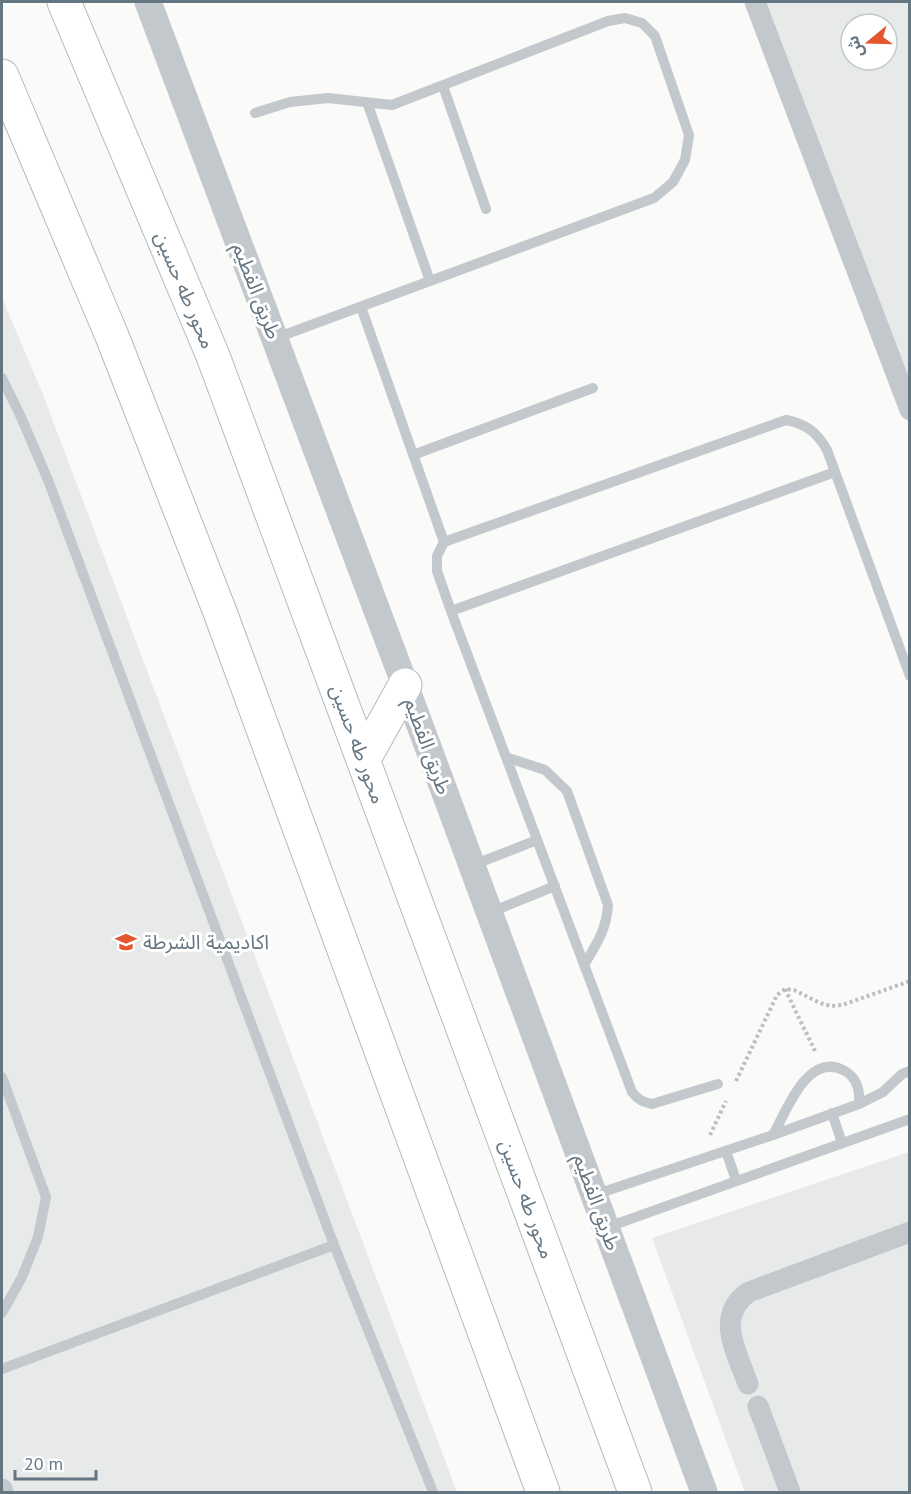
<svg xmlns="http://www.w3.org/2000/svg" width="911" height="1494" font-family="'PT Sans','Noto Sans Arabic',sans-serif">
	<style>
		.built { fill: #e8e9e9; fill-rule: evenodd }
		.lines { fill: none; stroke-linecap: round; stroke-linejoin: round }
		.primary-casing { stroke: #b5babe; stroke-width: 35 }
		.path { stroke: #bbbfc2; stroke-width: 4; stroke-dasharray: 3 3; stroke-linecap: butt }
		.service { stroke: #c3c8cc; stroke-width: 10 }
		.minor { stroke: #c3c8cc; stroke-width: 21 }
		.tertiary { stroke: #c3c8cc; stroke-width: 27 }
		.primary { stroke: #fff; stroke-width: 33 }
		.labels { text-anchor: middle; stroke-width: 6; stroke-linejoin: round; paint-order: stroke }
		.street-label { font-size: 20px; fill: #657683; stroke: #fff }
		.poi-label { font-size: 20px; fill: #657683; stroke: #fff; text-anchor: start }
	</style>
	<rect width="100%" height="100%" fill="#fafaf8"/>
	<path class="built" d="M763 2H909V406ZM851 24H887V60H851Z
		M2 298 42 392 457 1492H2Z
		M909 1152V1492H745L652 1238Z"/>
	<g class="lines">
		<defs>
			<path id="primary" d="M64 2 213 356 635 1492
				M2 76 112 336 220 612 543 1492
				M364 759 405 685"/>
		</defs>
		<use href="#primary" class="primary-casing"/>
		<path class="path" d="M785 989 815 1051
			M736 1081 777 995 785 989 794 990 820 1003 831 1006 842 1005 910 981
			M710 1135 726 1101"/>
		<path class="service" d="M443 86 486 209
			M367 102 430 281
			M255 113 290 102 328 98 392 105 608 21 625 18 642 23 655 36 689 135 685 160 673 182 654 198 276 338
			M361 307 444 542
			M2 378 21 417 48 480 334 1245 433 1492
			M413 455 593 388
			M451 611 835 472
			M506 757 545 770 567 791 608 905C606 931 597 943 584 965
			M473 865 537 840
			M491 912 555 886
			M2 1077 46 1197 38 1237 22 1277 2 1313
			M718 1084 652 1104C643 1102 638 1100 632 1092L451 611 437 571V556L444 542 786 420C806 424 817 432 827 450L910 676
			M832 1113 842 1143
			M773 1135C787 1110 808 1050 845 1071 857 1078 860 1091 859 1104
			M726 1151 736 1180
			M594 1195 773 1135 859 1104 883 1092 902 1074 910 1071
			M608 1227 910 1119
			M2 1369 334 1245"/>
		<path class="minor" d="M755 2 910 410
			M748 1384C737 1352 714 1316 749 1292L910 1232
			M758 1406 790 1492
			M2 1489 3 1492"/>
		<path class="tertiary" d="M148 2 405 685 704 1492"/>
		<use href="#primary" class="primary"/>
	</g>
	<defs>
		<symbol id="university-bare" viewBox="-9 -9 18 18"><path d="M0-5L7-2L0 1L-7-2ZM-4 1L0 2.5L4 1V4Q0 6-4 4Z" fill="#e4572e" stroke="#fff" stroke-width="2.5" paint-order="stroke"/></symbol>
	</defs>
	<g fill-rule="evenodd">
		<use href="#university-bare" x="111" y="927" width="30" height="30"/>
	</g>
	<g class="labels">
		<g class="street-label">
			<text transform="translate(185 290) rotate(67)" y="7">محور طه حسين</text>
			<text transform="translate(257 291) rotate(69)" y="7">طريق الفطيم</text>
			<text transform="translate(358 744) rotate(70)" y="7">محور طه حسين</text>
			<text transform="translate(428 746) rotate(70)" y="7">طريق الفطيم</text>
			<text transform="translate(527 1199) rotate(70)" y="7">محور طه حسين</text>
			<text transform="translate(597 1202) rotate(70)" y="7">طريق الفطيم</text>
		</g>
		<g class="poi-label">
			<text x="143" y="949">اكاديمية الشرطة</text>
		</g>
	</g>
	<rect width="911" height="1494" fill="none" stroke="#657683" stroke-width="6"/>
	<g transform="translate(869 42) rotate(251)"><circle r="28" fill="#ffffff" stroke="#c1c8cd" stroke-width="1.5"/>
	<path d="M0-4.5L10 22L0 15L-10 22Z" fill="#e4572e"/>
	<text y="-9" font-size="16" font-weight="bold" text-anchor="middle" fill="#657683">ش</text>
	</g>
	<path d="M15 1470v9h81v-9" fill="none" stroke="#657683" stroke-width="3"/>
	<text x="24" y="1470" font-size="18" fill="#657683" stroke="#ffffff" stroke-width="4.5" paint-order="stroke">20 m</text>
</svg>
